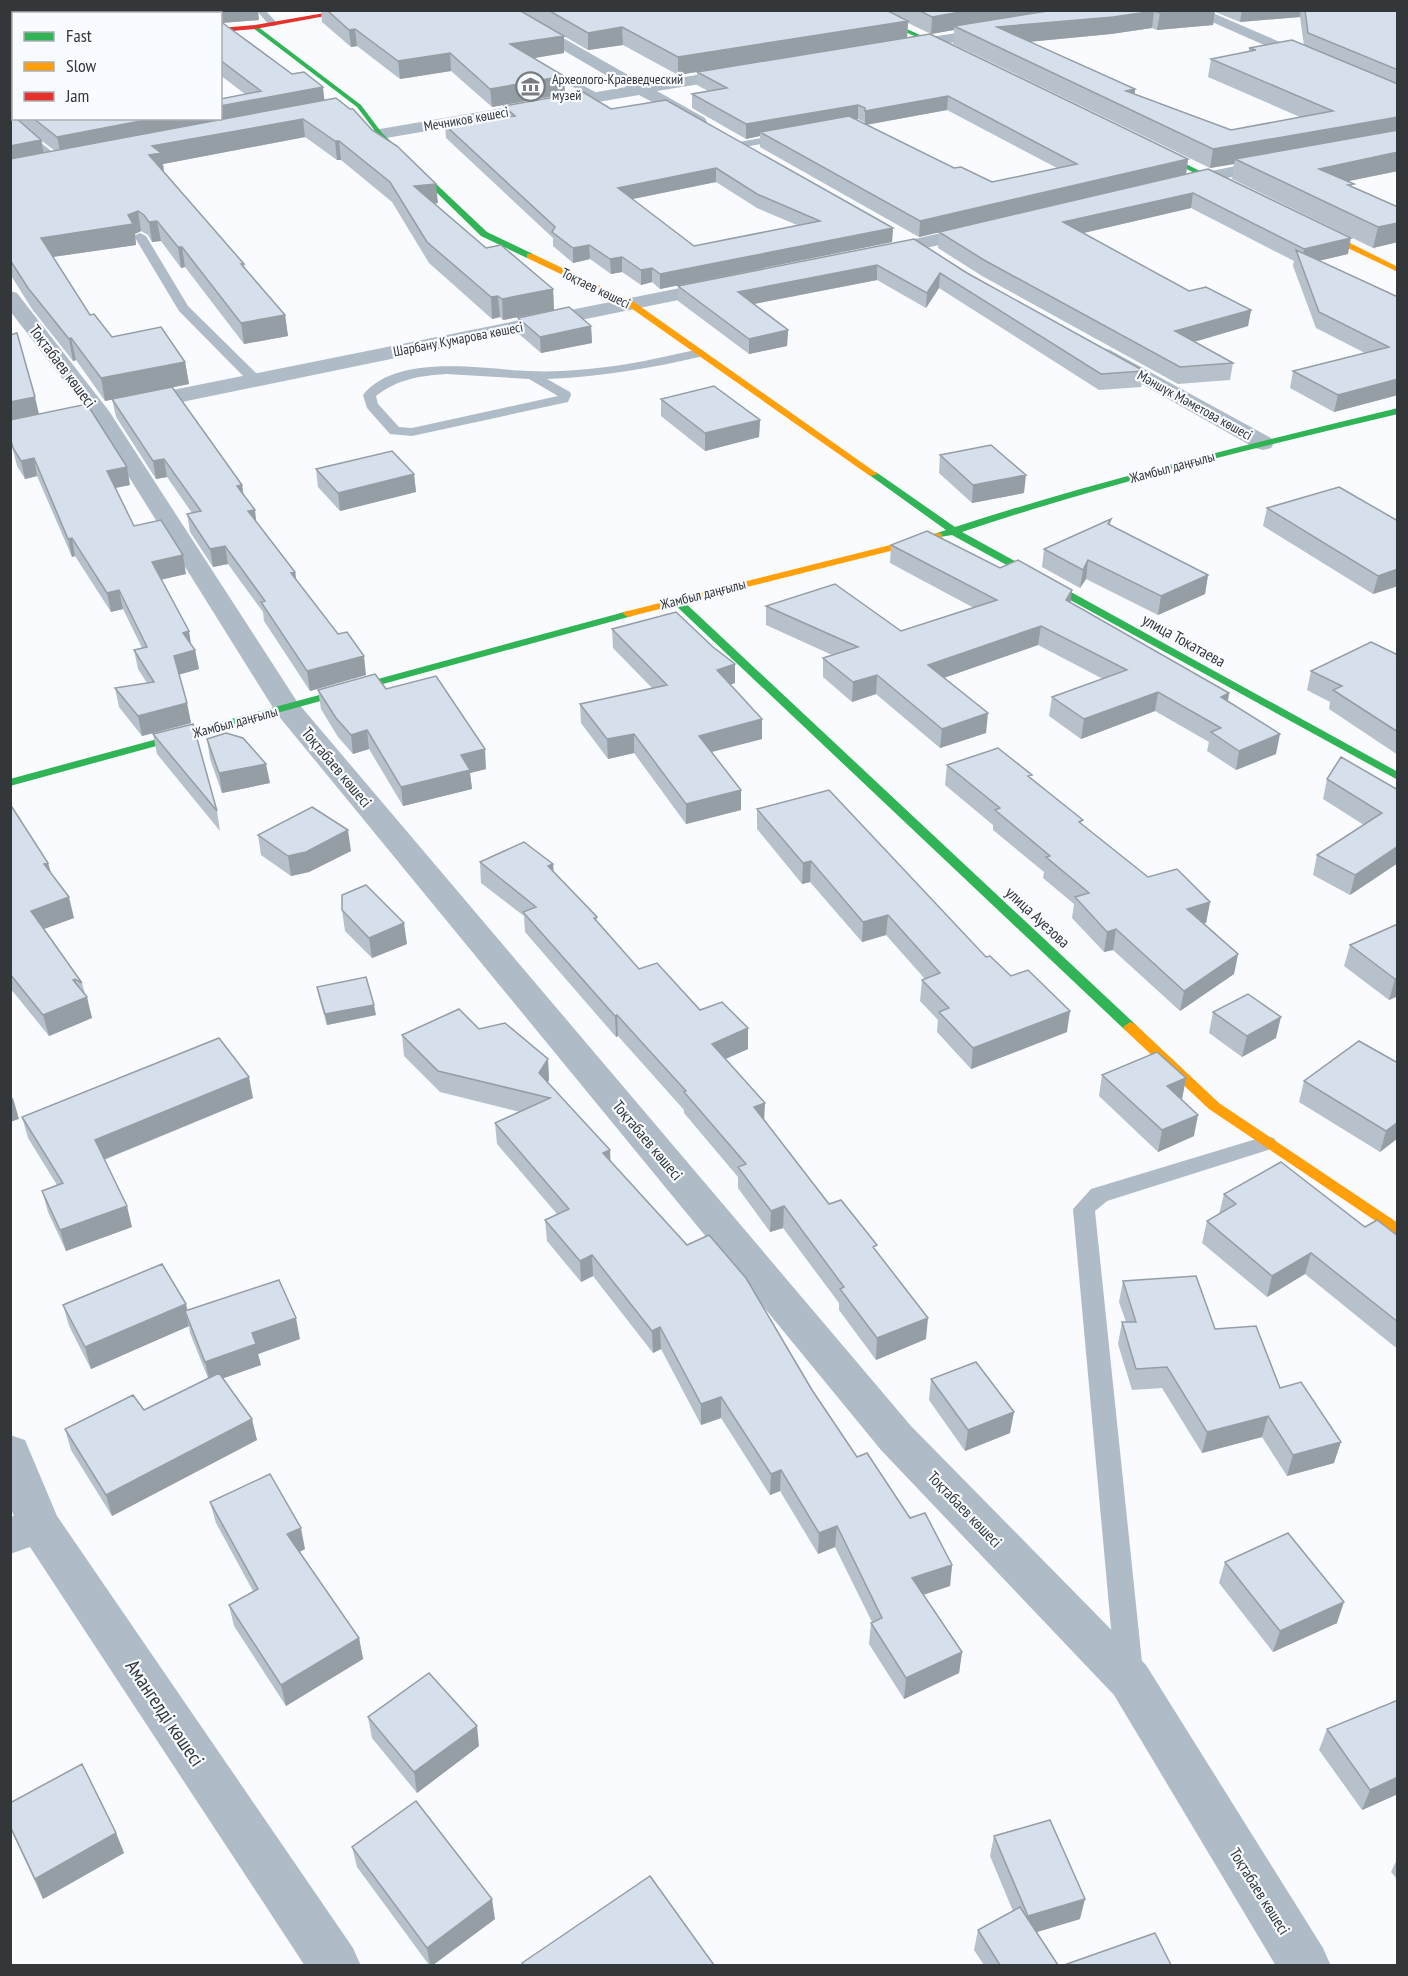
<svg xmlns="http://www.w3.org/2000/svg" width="1408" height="1976" font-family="'PT Sans Narrow',sans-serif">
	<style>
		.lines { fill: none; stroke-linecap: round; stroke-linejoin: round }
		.lane { fill: #afbbc7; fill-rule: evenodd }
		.street { fill: #afbbc7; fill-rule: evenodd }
		.fast { fill: #30b455; fill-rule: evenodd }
		.slow { fill: #ff9f0a; fill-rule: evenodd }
		.jam { fill: #e5322d; fill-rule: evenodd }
		.wall { fill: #b7c1cb; fill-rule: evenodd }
		.shaded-wall { fill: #959da5 }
		.building { fill: #d5e0ec; stroke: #959da5; stroke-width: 1.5; fill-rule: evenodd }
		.labels { text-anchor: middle; stroke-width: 4.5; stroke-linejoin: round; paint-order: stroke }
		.far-poi-label { font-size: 14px; fill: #343739; stroke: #f8fbff; text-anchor: start }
		.far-street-label { font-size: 14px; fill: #343739; stroke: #f8fbff }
		.street-label { font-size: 16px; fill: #343739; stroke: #f8fbff }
		.near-street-label { font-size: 20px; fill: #343739; stroke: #f8fbff }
	</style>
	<rect width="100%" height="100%" fill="#f9fbfe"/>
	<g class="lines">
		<path class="lane" d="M256 10H265L276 22V26H270Z
			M556 71 599 94 601 96 593 98 553 76 551 74Z
			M10 118 65 162V166H57L10 126Z
			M784 134 788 135V139L739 148 734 145 739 142Z
			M140 233 146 236 188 306 260 377 261 380 260 383H250L179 311 134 236Z
			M700 349 706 353 704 356C652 368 600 377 547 379L570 392 571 395 568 402 412 436 390 434 367 408 363 395C397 353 481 369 528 371 548 372 568 371 588 369 626 366 663 357 700 349ZM446 374 529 379 558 396 412 428 399 427 378 404 376 396C398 379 419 376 446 374Z
			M1266 1136 1274 1138 1277 1143 1274 1148 1107 1201 1095 1211 1143 1672 1139 1681 1129 1684 1119 1681 1115 1672 1073 1209 1091 1189Z"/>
		<path class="street" d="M495 10H514L644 84 743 67 751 72 743 77 657 91 705 118 707 122 705 126 699 127 639 95 380 139 374 138 372 134 374 130 380 129 626 87Z
			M1185 10H1206L1317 58 1320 61 1317 64H1307Z
			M997 27 1004 31 1002 34 897 52 889 47 897 42Z
			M1277 158 1283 159 1286 163 1283 167 1175 188 1169 187 1166 183 1169 179 1175 178Z
			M981 224 988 226 990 230 988 234 877 259 870 257 867 253 870 249Z
			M720 280 727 282 730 286 727 290 133 412 125 410 122 405 125 400 133 398Z
			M10 291 17 293 109 411 298 703 911 1426 1146 1665 1323 1948 1331 1966H1276L1114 1695 881 1450 277 714 89 413 10 311Z
			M1103 348 1110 350 1271 438 1274 443 1271 448 1263 450 1255 448 1096 358 1092 354 1096 350Z
			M10 1435 25 1440 57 1516 353 1948 361 1966H305L30 1547 10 1554V1517L14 1516 10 1507Z"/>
		<path class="fast" d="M856 10H865L962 54 957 55Z
			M253 26H257L361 105 382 133 487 232 533 254V258H527L481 236 378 135 357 107 253 28Z
			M1146 146H1150L1240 191 1233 193 1146 148Z
			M1398 408V414C1251 449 1104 484 962 532L1398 772V780L952 535 934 538V534L946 530 868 474 876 472 955 527C1100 480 1249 444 1398 408Z
			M677 598 681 599 1135 1024 1137 1027 1135 1030H1125L673 603 672 601Z
			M628 611 632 612V616L10 786V779Z"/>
		<path class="slow" d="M1306 224H1312L1398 267V272L1306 228Z
			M527 254H533L634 302 878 474 870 476 628 306 527 258Z
			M938 533 942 534V538L628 617 623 614 624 612Z
			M1130 1022 1135 1024 1219 1103 1398 1223V1236L1209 1109 1125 1030 1123 1027Z"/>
		<path class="jam" d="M342 10H358L255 29 220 32V28L255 25Z"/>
	</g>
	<path class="wall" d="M10 10 14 14V118H220L245 94 220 75V14L259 20 223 23 324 100 438 203 434 204 486 248 553 289 554 310 503 320 500 317 492 319 429 263 392 202 341 160H337L305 137 163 164 164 172 244 264 245 268 285 315 288 336 244 344 185 267 181 268 161 241 152 242 148 235 141 231 135 234 136 245 53 257 90 315 112 337 185 362 189 384 105 401 76 360 73 361 32 309 10 274ZM42 141 55 151 44 153Z
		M321 10H519L564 53 534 58 565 94 492 107 451 71 400 79 357 46 351 47 322 22Z
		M519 10H1398V171L1348 181 1353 187 1398 207V242L1373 248 1232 179 1234 164 1210 168 953 44 954 30 931 34 908 23 907 38 678 75 623 45 588 50ZM1215 12 1240 22 1300 17 1304 46 1249 48V52L1211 59 1208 77 1300 117 1231 130 1135 94V89L1029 42 1111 34 1152 28 1157 30 1213 25Z
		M930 34 1188 159 1186 174 919 237 760 147V136L746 139 692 108V94L708 91 697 85V72ZM947 110 1057 168 992 182 954 168 866 125ZM855 119H858L864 122 865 124Z
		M504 106 611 109 893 228 892 242 660 289 652 282 641 285 622 272 611 274 590 259 573 263 553 246V238L446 138 445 125 505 117ZM716 182 757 208 797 225 694 246 632 199Z
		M1208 169 1348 254 1318 261 1398 297V395L1334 412 1290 388 1293 371 1365 353 1316 328 1293 266 1294 261 1191 208 1083 233 1189 291 1251 310 1248 326 1194 342 1233 363 1230 380 1178 384 982 276 938 248 939 232Z
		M914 239 967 273 1144 371 1141 387 1099 390 939 288 926 308 877 280 754 304 788 330 787 346 749 354 678 301V286Z
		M518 318 591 326 592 343 541 353 519 334Z
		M112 399 242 485 243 495 256 522 295 572 296 580 366 675 310 691 264 621 263 612 228 564 213 567 190 532 187 514 192 513 167 477 156 479 116 417Z
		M661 399 760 420 759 437 705 451 661 416Z
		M10 438 130 485 115 488 134 526 186 574 161 579 191 644 195 650 199 669 179 674 187 703 191 723 142 736 119 707 115 688 147 683 138 669 134 650 142 648 123 609 111 612 75 556 72 557 37 476 25 479 17 466Z
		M940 455 1024 493 972 503 939 473Z
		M316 469 414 474 416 492 340 511 318 487Z
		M1267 508 1398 521V586L1373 594 1263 526Z
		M1111 519 1110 525 1208 575 1205 594 1158 615 1086 579 1080 588 1042 567 1044 549Z
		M891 545 1000 568 1070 603 1229 693 1228 701 1276 754 1236 770 1207 751 1209 742 1155 711 1081 739 1049 716 1052 697 1103 679 1038 645 944 678 986 733 940 748 876 694 852 702 823 677V658L832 655 766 625V606L901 631 974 608 890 563Z
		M612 629 735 683 730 685 762 739 712 752 741 810 686 824 634 753 608 759 581 723 580 704 652 688 613 648Z
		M1398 655V755L1329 709 1330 702 1307 690 1311 671Z
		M386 689 486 769 470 773 472 789 403 806 369 749 353 754 338 737 321 709 318 690Z
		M153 734 217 811 220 831 157 754Z
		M207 739 270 783 222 793 210 759Z
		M947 765 1032 779 1083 825 1148 877 1210 902 1206 923H1204L1238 954 1234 974 1180 1011 1113 950 1104 952 1072 918 1074 904 1043 878 1044 872 993 830V825L945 785Z
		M1327 779 1398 790V863L1350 895 1313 875 1317 855 1364 825 1323 799Z
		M10 804 48 863 51 873 74 918 43 929 82 983 92 1018 49 1036 10 988Z
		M757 809 986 957 1067 1032 971 1069 937 1032 938 1020 920 1001 922 980 925 979 886 935 862 942 810 882 802 884 757 829Z
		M258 835 351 851 309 872 291 876 261 855Z
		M480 862 553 864 554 872 597 917V921L639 969 700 1010 748 1028V1049L725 1059 765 1121 829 1204 877 1251 926 1339 876 1360 839 1310V1303L783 1228 770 1232 738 1188V1177L684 1113V1110L618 1036 616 1037 525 932 524 916 481 883Z
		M342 910 407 944 372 958 345 931Z
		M1398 924V996L1389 1000 1344 966 1350 945Z
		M317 987 376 1015 327 1025 319 998Z
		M1213 1012 1276 1038 1242 1057 1209 1033Z
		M479 1029 548 1059 549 1080 548 1082 611 1161 812 1390 857 1457 952 1565 950 1586 923 1595 962 1652 959 1673 904 1699 869 1644 871 1623 872 1622 835 1547 818 1554 780 1491 770 1495 721 1418 701 1425 661 1349 653 1353 593 1276 581 1282 547 1241 545 1220 557 1214 497 1144 495 1123 520 1112 440 1092 404 1056 402 1035Z
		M1398 1063V1138L1380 1152 1299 1102 1304 1081Z
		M1102 1075 1186 1078 1182 1099 1194 1136 1158 1152 1099 1096Z
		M253 1098 104 1160 132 1227 66 1251 48 1212 42 1191 57 1185 28 1138 22 1117Z
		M1224 1194 1398 1236V1346L1395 1347 1305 1274 1267 1297 1202 1243 1207 1221 1219 1214Z
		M1123 1281 1215 1329 1280 1388 1334 1463 1287 1476 1262 1437 1202 1453 1162 1388 1132 1390 1118 1344 1122 1322H1126L1119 1302Z
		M63 1305 188 1311 300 1339 258 1354 261 1365 223 1378 257 1440 112 1516 71 1450 65 1429 144 1410 208 1378 190 1333 189 1326 91 1369 69 1326Z
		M931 1379 1010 1433 965 1451 929 1400Z
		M210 1502 305 1549 299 1552 359 1638 363 1659 286 1706 234 1626 229 1605 253 1591 216 1523Z
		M1225 1562 1337 1623 1273 1652 1219 1583Z
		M1398 1700V1794L1362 1810 1319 1750 1327 1729Z
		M368 1717 479 1746 417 1793 372 1738Z
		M10 1803 116 1833 124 1853 43 1899 10 1828Z
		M994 1836 1080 1919 1036 1932 1058 1965H984L974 1950 978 1930 1013 1911 990 1856Z
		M352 1847 495 1919 433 1965H429L357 1867Z
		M1398 1857V1880L1391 1872Z"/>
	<path class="shaded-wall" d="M216 10H258L259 20 220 23V14H209V13Z
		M971 10H1074L954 26V30L931 34 932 17Z
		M1187 10H1215L1213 25 1157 30 1160 13Z
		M1242 10H1301L1300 17 1240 22Z
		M1154 11 1152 28 1111 34 996 45 997 27Z
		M908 21 907 38 678 75V57Z
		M622 27 623 45 588 50V33Z
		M355 29 357 46 351 47 349 30Z
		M564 36V53L511 62 510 44Z
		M450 53 451 71 400 79 398 61Z
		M564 76 565 94 492 107 490 89Z
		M323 87 325 105 61 156 57 137 156 118H220V106Z
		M1135 89 1133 107 1126 91Z
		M948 96 947 110 865 125V111Z
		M858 105V119L765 135 760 132V136L746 139V124Z
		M1398 117V135L1235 159 1234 164 1210 168 1213 149Z
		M303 119 305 137 163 164 164 172 149 155 152 146Z
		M41 140 45 159 10 166V146Z
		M335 141H339L341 160H337Z
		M1398 152V171L1315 188 1319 169Z
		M1188 159 1186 174 919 237 920 221Z
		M716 168V182L618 202V188Z
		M436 184 438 203 416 206 414 186Z
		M1193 193 1191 208 1062 238 1063 222Z
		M138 211 141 231 135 234 136 245 45 258 41 238 128 215Z
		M157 221 161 241 152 242 149 222Z
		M1398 223V242L1373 248 1378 227Z
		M893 228 892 242 660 289V274Z
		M1351 238 1348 254 1301 265 1304 249Z
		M589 245 590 259 573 263V248Z
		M178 247H182L185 267 181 268Z
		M622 257V272L611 274 610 259Z
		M877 265V280L738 307V292Z
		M652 268V282L641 285V270Z
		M940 273 939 288 926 308 927 293Z
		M553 289 554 310 503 320 502 299Z
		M498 296 500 317 492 319 491 297Z
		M1251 310 1248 326 1173 348 1175 331Z
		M285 315 288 336 244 344 241 323Z
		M591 326 592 343 541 353 540 337Z
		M788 330 787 346 749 354V339Z
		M71 338 76 360 73 361 69 339Z
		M185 362 189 384 105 401 101 378Z
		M1398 379V395L1334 412 1338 395Z
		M35 397 39 414 10 420V402Z
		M760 420 759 437 705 451V433Z
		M34 458 37 476 25 479 21 461Z
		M164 459 167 477 156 479 153 461Z
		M127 467 130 485 110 489 107 471Z
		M414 474 416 492 340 511 338 493Z
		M1026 475 1024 493 972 503 973 485Z
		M242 485 245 503 237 486Z
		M255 510 257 528 248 511Z
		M72 538 75 556 72 557 68 539Z
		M225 546 228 564 213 567 210 549Z
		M183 555 186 574 156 581 152 562Z
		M1088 560 1086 579 1080 588 1083 570Z
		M1398 569V586L1373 594 1378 576Z
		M295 572 298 590 291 573Z
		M1208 575 1205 594 1158 615 1161 596Z
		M119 590 123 609 111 612 107 593Z
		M1072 590 1070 608 1066 600Z
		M1041 626 1038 645 926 684 928 665Z
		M189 631 192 650 183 633Z
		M195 650 199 669 178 675 174 656Z
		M364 656 366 675 310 691 307 671Z
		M735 664V683L717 689V670Z
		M877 675 876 694 852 702 853 682Z
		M1158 692 1155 711 1081 739 1084 719Z
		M1229 693 1226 712 1221 697Z
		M187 703 191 723 142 736 138 716Z
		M988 713 986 733 940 748 942 729Z
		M762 719V739L699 755V736Z
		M367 730 369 749 353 754 351 735Z
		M634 734V753L608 759 607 739Z
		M1280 734 1276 754 1236 770 1239 751Z
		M485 749 486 769 470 773 472 789 403 806 401 787 461 755Z
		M266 764 270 783 222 793 219 773Z
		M741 790V810L686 824V804Z
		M348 830 351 851 309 872 291 876 288 856Z
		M1398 846V863L1350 895 1355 875Z
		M811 861 810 882 802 884 803 863Z
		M48 863 54 883 44 864Z
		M553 864 554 884 548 866Z
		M69 897 74 918 36 932 31 911Z
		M1210 902 1206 923 1183 929 1187 909Z
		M888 915 886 935 862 942 863 922Z
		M404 923 407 944 372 958 369 938Z
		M1116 929 1113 950 1104 952 1107 932Z
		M1238 954 1234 974 1180 1011 1184 991Z
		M1398 978V996L1389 1000 1395 979Z
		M75 979 81 1000 87 997 92 1018 49 1036 43 1015 73 980Z
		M374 1005 376 1015 327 1025 325 1014Z
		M1070 1011 1067 1032 971 1069 973 1048Z
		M617 1015 618 1036 616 1037 615 1016Z
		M1281 1017 1276 1038 1242 1057 1247 1036Z
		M748 1028V1049L712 1065V1044Z
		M548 1059 549 1080 541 1094 539 1073Z
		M249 1077 253 1098 100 1161 95 1140Z
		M1186 1078 1182 1099 1167 1086Z
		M13 1098 19 1119 10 1122V1099Z
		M765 1103 764 1124 754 1107Z
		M1198 1115 1194 1136 1158 1152 1162 1130Z
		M1398 1122V1138L1380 1152 1386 1131Z
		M610 1150 611 1171 603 1153Z
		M127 1206 132 1227 66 1251 60 1230Z
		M784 1206 783 1228 770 1232 771 1211Z
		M1311 1253 1305 1274 1267 1297 1272 1276Z
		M592 1255 593 1276 581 1282 580 1261Z
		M186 1304 191 1325 185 1311 189 1326 91 1369 85 1347Z
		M296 1318 300 1339 258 1354 261 1365 210 1383 205 1362 252 1333Z
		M928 1318 926 1339 876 1360 877 1338Z
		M660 1327 661 1349 653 1353 652 1331Z
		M721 1397V1418L701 1425V1404Z
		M1014 1412 1010 1433 965 1451 968 1430Z
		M1268 1416 1262 1437 1202 1453 1207 1432Z
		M252 1419 257 1440 112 1516 106 1495Z
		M1341 1442 1334 1463 1287 1476 1293 1455Z
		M781 1470 780 1491 770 1495 771 1474Z
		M837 1526 835 1547 818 1554 819 1533Z
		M301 1528 305 1549 292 1556 287 1534Z
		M952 1565 950 1586 910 1599 912 1578Z
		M1344 1602 1337 1623 1273 1652 1280 1631Z
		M359 1638 363 1659 286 1706 281 1685Z
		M962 1652 959 1673 904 1699 906 1678Z
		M477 1726 479 1746 417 1793 414 1772Z
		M1398 1777V1794L1362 1810 1370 1790Z
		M116 1833 124 1853 43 1899 35 1879Z
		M492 1899 495 1919 433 1965H430L427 1948Z
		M1085 1899 1080 1919 1024 1936 1028 1916Z"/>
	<path class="building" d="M10 10H83L87 14H14V103L10 101V48H12V39H10V25L12 24V15H10Z
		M109 10H216L215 12 209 13 211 14H89Z
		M327 10H519L564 36 510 44 564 76 490 89 450 53 398 61 355 29 349 30Z
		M548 10H886L908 21 678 57 622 27 588 33Z
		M918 10H971L932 17Z
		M1054 10H1187L1160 13 1154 11 1113 17 997 27 1135 89 1126 91 1231 130 1333 111 1211 59 1256 50 1249 48 1292 40 1398 84V117L1213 149 954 26Z
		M1305 10H1398V70L1308 33Z
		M220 21 292 74 304 72 323 87 220 106V99L261 91 220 60Z
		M930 34 1188 159 920 221 760 132 849 116 954 168 961 167 992 182 1077 164 948 96 865 111V108L858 105 746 124 692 94 727 88 697 72Z
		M583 92 611 109 666 100 893 228 660 274 652 268 641 270 622 257 610 259 589 245 573 248 552 232 555 227 445 125 515 116 504 106ZM716 168 757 194 820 221 694 246 618 188Z
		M336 98 350 109H353L372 130 397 146 436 184 414 186 486 248 501 245 553 289 502 299 498 296 491 297 427 242 390 182 339 141H335L303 119 152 146 161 153 149 155 244 264H241L285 315 241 323 182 247H178L157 221 149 222 144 215 138 211 128 215 133 224 41 238 90 315 94 314 112 337 161 327 185 362 101 378 71 338 69 339 28 288 10 260V159Z
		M10 114 14 117V118H16L41 140 10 146Z
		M33 118H156L57 137Z
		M1398 130V152L1319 169 1354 184 1348 185 1398 207V223L1378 227 1235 159Z
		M1208 169 1351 238 1304 249 1193 193 1063 222 1189 291 1206 287 1251 310 1175 331 1233 363 1180 367 984 260 939 232Z
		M914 239 967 273 1144 371 1101 374 940 273 927 293 877 265 738 292 788 330 749 339 678 286Z
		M1296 250 1398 297V379L1338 395 1293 371 1389 347 1319 312Z
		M569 307 591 326 540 337 518 318Z
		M17 333 35 397 10 402V335Z
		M714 386 760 420 705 433 661 399Z
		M172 387 242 485 237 486 255 510 248 511 295 572 291 573 338 634 347 632 364 656 307 671 261 602 265 601 225 546 210 549 187 514 201 511 164 459 153 461 112 399Z
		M87 404 127 467 107 471 134 526 161 520 183 555 152 562 189 631 183 633 195 650 174 656 187 703 138 716 115 688 154 682 134 650 147 647 119 590 107 593 72 538 68 539 34 458 21 461 13 448 10 437V420Z
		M991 445 1026 475 973 485 940 455Z
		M392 451 414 474 338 493 316 469Z
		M1339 487 1398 521V569L1378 576 1267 508Z
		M1111 519 1108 524 1208 575 1161 596 1088 560 1083 570 1044 549Z
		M927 531 1000 568 1018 560 1072 590 1066 600 1229 693 1221 697 1280 734 1239 751 1211 732 1221 728 1158 692 1084 719 1052 697 1127 670 1041 626 928 665 988 713 942 729 877 675 853 682 823 658 858 647 766 606 835 584 901 631 997 600 891 545Z
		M676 612 713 647 735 664 717 670 762 719 699 736 741 790 686 804 634 734 607 739 580 704 667 685 612 629Z
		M1371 642 1398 655V660H1396L1398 661V732L1333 690 1342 686 1311 671Z
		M375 674 386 689 436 676 485 749 461 755 470 770 401 787 367 730 351 735 336 718 318 690Z
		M193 724 217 811 153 734Z
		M226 733 243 738 266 764 219 773 207 739Z
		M998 748 1032 775 1028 776 1083 820 1079 822 1148 877 1177 869 1210 902 1187 909 1238 954 1184 991 1116 929 1107 932 1075 897 1089 893 1046 857 1050 856 995 810 1000 808 947 765Z
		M1341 757 1398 790V846L1355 875 1317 855 1382 813 1327 779Z
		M829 790 986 957 990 956 1011 976 1028 970 1070 1011 973 1048 939 1012 949 1008 922 980 940 973 888 915 863 922 811 861 803 863 757 809Z
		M10 804 48 863 44 864 69 897 31 911 82 983 75 979 73 980 87 997 43 1015 10 974Z
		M312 807 348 830 306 852 288 856 258 835Z
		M524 842 553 864 548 866 597 917 594 918 639 969 657 963 700 1010 722 1002 748 1028 712 1044 765 1103 754 1107 829 1204 841 1200 877 1245 873 1247 928 1318 877 1338 840 1289 844 1287 784 1206 771 1211 738 1167 746 1164 684 1092 686 1091 617 1015 615 1016 523 912 536 907 480 862Z
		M366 885 404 923 369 938 342 910V895Z
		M1398 924V978L1395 979 1350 945Z
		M366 977 374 1005 325 1014 317 987Z
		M1248 994 1281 1017 1247 1036 1213 1012Z
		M459 1009 479 1029 505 1023 548 1059 539 1073 610 1150 603 1153 687 1245 709 1235 746 1278 812 1390 857 1457 867 1453 910 1518 925 1513 952 1565 912 1578 962 1652 906 1678 871 1623 882 1618 837 1526 819 1533 781 1470 771 1474 721 1397 701 1404 660 1327 652 1331 592 1255 580 1261 545 1220 569 1209 495 1123 550 1098 438 1071 402 1035Z
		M219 1038 249 1077 95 1140 127 1206 60 1230 42 1191 63 1183 22 1117Z
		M1359 1041 1398 1063V1122L1386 1131 1304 1081Z
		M1157 1052 1186 1078 1167 1086 1198 1115 1162 1130 1102 1075Z
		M1281 1162 1365 1227 1377 1220 1398 1236V1322L1311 1253 1272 1276 1207 1221 1236 1204 1224 1194Z
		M162 1264 186 1304 85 1347 63 1305Z
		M1196 1276 1215 1329 1256 1326 1280 1388 1301 1382 1341 1442 1293 1455 1268 1416 1207 1432 1167 1367 1136 1369 1122 1322H1136L1123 1281Z
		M279 1280 296 1318 252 1333 256 1344 205 1362 185 1311Z
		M976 1362 1014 1412 968 1430 931 1379Z
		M219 1373 252 1419 106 1495 65 1429 133 1395 144 1410Z
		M270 1474 301 1528 287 1534 359 1638 281 1685 229 1605 258 1589 210 1502Z
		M1288 1533 1344 1602 1280 1631 1225 1562Z
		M429 1673 477 1726 414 1772 368 1717Z
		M1398 1700V1777L1370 1790 1327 1729Z
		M82 1764 116 1833 35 1879 10 1826V1803Z
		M416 1801 492 1899 427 1948 352 1847Z
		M1050 1820 1085 1899 1028 1916 994 1836Z
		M650 1876 714 1965H524L522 1963Z
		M1020 1907 1058 1965H1000L978 1930Z
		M1155 1933 1171 1965H1064Z"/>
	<defs>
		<symbol id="museum-ring" viewBox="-11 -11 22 22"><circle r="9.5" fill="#f8fbff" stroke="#797c7e" stroke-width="1.5"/><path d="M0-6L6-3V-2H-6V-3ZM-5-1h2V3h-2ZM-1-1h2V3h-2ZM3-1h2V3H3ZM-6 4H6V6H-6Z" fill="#797c7e"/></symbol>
	</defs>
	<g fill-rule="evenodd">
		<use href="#museum-ring" x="514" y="70" width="33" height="33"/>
	</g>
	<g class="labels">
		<g class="far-poi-label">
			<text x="552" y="84">Археолого-Краеведческий<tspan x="552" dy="16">музей</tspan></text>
		</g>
		<g class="far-street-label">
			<text transform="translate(466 119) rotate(-10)" y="5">Мечников көшесі</text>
			<text transform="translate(596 288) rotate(26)" y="5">Тоқтаев көшесі</text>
			<text transform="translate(458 339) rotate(-11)" y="5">Шарбану Кумарова көшесі</text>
			<text transform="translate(1195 405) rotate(29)" y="5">Мәншүк Мәметова көшесі</text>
			<text transform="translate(1172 467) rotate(-15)" y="5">Жамбыл даңғылы</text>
			<text transform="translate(703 594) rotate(-14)" y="5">Жамбыл даңғылы</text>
			<text transform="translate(235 722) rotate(-15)" y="5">Жамбыл даңғылы</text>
		</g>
		<g class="street-label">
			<text transform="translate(63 366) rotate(53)" y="6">Тоқтабаев көшесі</text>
			<text transform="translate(1184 640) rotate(29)" y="6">улица Токатаева</text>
			<text transform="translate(337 767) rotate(50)" y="6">Тоқтабаев көшесі</text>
			<text transform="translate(1038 917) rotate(43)" y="6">улица Ауезова</text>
			<text transform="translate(648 1140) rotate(50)" y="6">Тоқтабаев көшесі</text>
			<text transform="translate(965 1509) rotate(46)" y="6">Тоқтабаев көшесі</text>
			<text transform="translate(1260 1891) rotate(58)" y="6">Тоқтабаев көшесі</text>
		</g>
		<g class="near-street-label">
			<text transform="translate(165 1713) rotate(56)" y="7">Амангелді көшесі</text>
		</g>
	</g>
	<rect width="1408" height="1976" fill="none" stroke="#343739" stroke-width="24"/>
	<rect x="12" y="12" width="210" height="108" fill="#f8fbff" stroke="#aaadb0" stroke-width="1.5"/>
	<rect x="24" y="32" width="30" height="9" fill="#30b455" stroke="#aaadb0" stroke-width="1.5"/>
	<text x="66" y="42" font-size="18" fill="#343739">Fast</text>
	<rect x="24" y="62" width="30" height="9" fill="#ff9f0a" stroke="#aaadb0" stroke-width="1.5"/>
	<text x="66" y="72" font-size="18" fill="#343739">Slow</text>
	<rect x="24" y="92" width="30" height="9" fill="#e5322d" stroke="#aaadb0" stroke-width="1.5"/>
	<text x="66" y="102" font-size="18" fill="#343739">Jam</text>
</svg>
